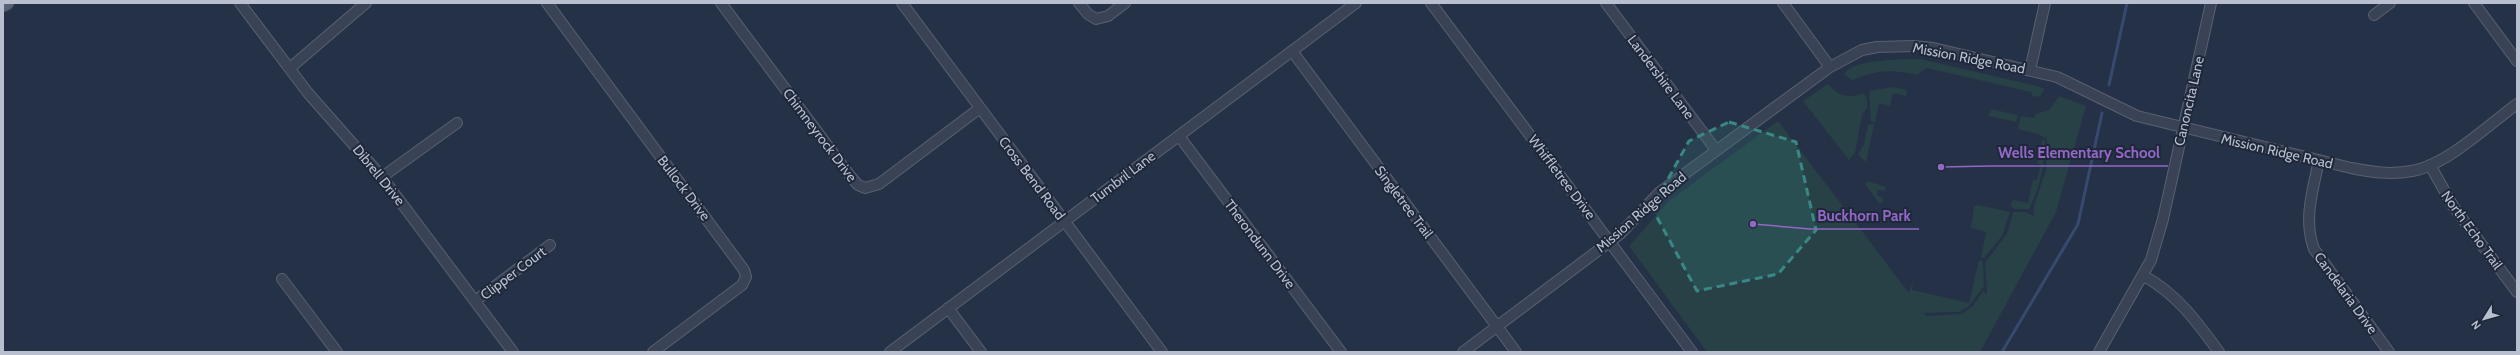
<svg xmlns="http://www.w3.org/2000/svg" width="2520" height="355" font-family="Cabin,sans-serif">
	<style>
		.green { fill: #274147 }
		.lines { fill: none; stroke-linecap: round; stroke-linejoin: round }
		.stream { stroke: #374a6e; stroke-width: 3 }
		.minor-casing { stroke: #586172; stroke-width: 12 }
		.major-casing { stroke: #434c5e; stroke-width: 15 }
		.minor { stroke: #3a4355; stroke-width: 10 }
		.major { stroke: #586275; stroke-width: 13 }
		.marked { fill: #398886; fill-opacity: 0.2; stroke: #398886; stroke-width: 3; stroke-dasharray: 8 5; stroke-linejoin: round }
		.labels { text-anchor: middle; stroke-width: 4; stroke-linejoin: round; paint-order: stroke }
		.street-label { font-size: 14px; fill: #b8bfce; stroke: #1e283a }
		.leader { fill: none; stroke: #9367c5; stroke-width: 1.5 }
		.callout-dot { fill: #9367c5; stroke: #1e283a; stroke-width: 1.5 }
		.callout-label { font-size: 15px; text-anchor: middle; font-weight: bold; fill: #9367c5; stroke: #1e283a; stroke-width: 4; stroke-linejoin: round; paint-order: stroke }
	</style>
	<rect width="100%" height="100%" fill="#253146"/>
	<path class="green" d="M1920 59 2037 86 2045 89 2040 96 2033 97 2031 92 1927 68 1917 75C1889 69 1879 70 1852 80L1844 75C1849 59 1905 59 1920 59Z
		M1828 84C1838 96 1849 99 1864 93L1867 99V108L1862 115 1855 153 1849 160 1803 101Z
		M1893 87 1907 90 1906 96 1893 93 1890 106 1879 103 1875 123 1871 121 1869 91Z
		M2059 96 2086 106 2056 212 1980 352H1707L1629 246 1669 201 1778 121 1909 293 1913 281 1912 290 1969 303 1979 260 1983 261 1984 286 1968 307 1958 312 1924 313 1926 316 1962 314 1974 305 1983 291 1987 295 1985 263 2008 232 2013 212H2026L2034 216V205L2046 170 2047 139 2038 134 2018 129 2021 116 2034 118 2036 114 2049 110Z
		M1991 109 2018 115 2016 122 1988 116Z
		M1870 124 1874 125 1866 162 1858 155 1864 144 1868 125Z
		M2042 140H2045C2045 165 2040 187 2029 209H2014L2010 205 2013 200 2028 203 2033 180H2037L2041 165 2037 163Z
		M1867 181 1886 187 1885 191 1878 190 1877 196 1883 197 1882 203H1879L1865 184Z
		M1978 205 2010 212 2002 236 1984 258H1981L1986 232 1971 228 1974 206Z"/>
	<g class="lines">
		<path class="stream" d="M2109 85 2127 3
			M2002 352 2078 224 2102 113"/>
		<defs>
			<path id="minor" d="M240 3 308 93 382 177 513 352
				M547 3 744 270 746 277 742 285 653 352
				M721 3 851 177 858 185 865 188 879 184 980 108
				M902 3 1162 352
				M1079 3 1088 14 1096 19 1108 16 1125 3
				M1431 3 1692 352
				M1606 3 1716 150
				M1783 3 1830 67
				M2474 3 2517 61
				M2374 15 2390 3
				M1292 51 1516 352
				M290 68 366 3
				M2030 70 2045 3
				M1179 136 1341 352
				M2319 160C2313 190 2303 219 2314 249L2389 352
				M2430 165 2453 206 2517 292
				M382 177 457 123
				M2144 276C2177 294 2197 322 2219 352
				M282 279 337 352
				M475 301 550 245
				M948 308 981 352
				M890 352 1356 3
				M1463 352 1620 234 1660 192 1830 67 1862 50 1877 47 1914 46 1933 48 2057 77 2137 116 2351 168C2371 172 2391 175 2412 171 2447 165 2488 125 2517 104
				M2099 352 2151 260 2163 219 2211 3"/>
			<path id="major" d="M3 5 7 3"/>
		</defs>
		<use href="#minor" class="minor-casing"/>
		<use href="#major" class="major-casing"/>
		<use href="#minor" class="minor"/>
		<use href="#major" class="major"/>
	</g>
	<path class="marked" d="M1729 122 1796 142 1816 230 1778 274 1697 291 1652 208 1689 141Z"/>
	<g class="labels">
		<g class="street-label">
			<text transform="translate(1969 58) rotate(11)" y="5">Mission Ridge Road</text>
			<text transform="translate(1661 77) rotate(53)" y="5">Landershire Lane</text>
			<text transform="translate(2189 101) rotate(-77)" y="5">Canoncita Lane</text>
			<text transform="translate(820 135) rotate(53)" y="5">Chimneyrock Drive</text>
			<text transform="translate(2277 151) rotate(13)" y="5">Mission Ridge Road</text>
			<text transform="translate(379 175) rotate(51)" y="5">Dibrell Drive</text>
			<text transform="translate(1123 177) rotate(-37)" y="5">Tumbril Lane</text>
			<text transform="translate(1562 177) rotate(53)" y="5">Whiffletree Drive</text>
			<text transform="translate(1032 178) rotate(53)" y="5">Cross Bend Road</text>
			<text transform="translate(684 188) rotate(53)" y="5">Bullock Drive</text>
			<text transform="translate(1404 202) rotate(53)" y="5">Singletree Trail</text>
			<text transform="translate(1641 212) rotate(-41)" y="5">Mission Ridge Road</text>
			<text transform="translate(2472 230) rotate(54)" y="5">North Echo Trail</text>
			<text transform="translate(1260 244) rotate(53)" y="5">Therondunn Drive</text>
			<text transform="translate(513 273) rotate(-37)" y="5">Clipper Court</text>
			<text transform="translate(2346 293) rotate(54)" y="5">Candelaria Drive</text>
		</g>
	</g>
	<path class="leader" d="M1941 167L1990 166H2168M1753 224L1810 229H1919"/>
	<g class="callout-dot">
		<circle cx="1941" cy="167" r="4"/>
		<circle cx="1753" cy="224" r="4"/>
	</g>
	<g class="callout-label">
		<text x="2079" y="158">Wells Elementary School</text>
		<text x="1864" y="221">Buckhorn Park</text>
	</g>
	<rect width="2520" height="355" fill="none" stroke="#b8bfce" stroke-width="8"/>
	<g transform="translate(2484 319) rotate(233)" stroke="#1e283a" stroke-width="3" paint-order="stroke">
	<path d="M0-3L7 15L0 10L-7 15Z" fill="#b8bfce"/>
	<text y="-6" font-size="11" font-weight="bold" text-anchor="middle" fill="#b8bfce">N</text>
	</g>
</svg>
